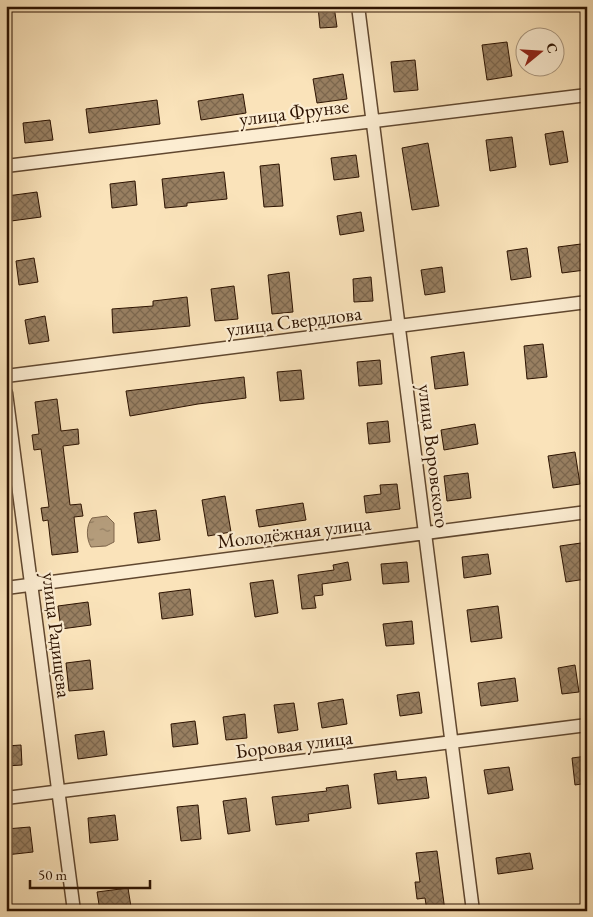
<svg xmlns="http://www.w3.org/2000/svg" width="593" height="917" font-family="'EB Garamond',serif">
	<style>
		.water { fill: url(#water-ripples); stroke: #7e654a }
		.building { fill: url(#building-cross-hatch); stroke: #2d1301 }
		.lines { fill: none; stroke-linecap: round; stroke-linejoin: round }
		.minor-casing { stroke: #60472f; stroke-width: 15 }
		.minor { stroke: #fcedd2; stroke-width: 12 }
		.labels { text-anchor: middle; stroke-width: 4.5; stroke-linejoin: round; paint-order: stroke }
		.street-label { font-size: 20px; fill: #2d1301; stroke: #fcedd2 }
	</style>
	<defs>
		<pattern id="water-ripples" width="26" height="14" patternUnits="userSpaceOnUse" patternTransform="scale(1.25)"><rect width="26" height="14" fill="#b49c7b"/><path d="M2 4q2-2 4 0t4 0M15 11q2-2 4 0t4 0" fill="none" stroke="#937e62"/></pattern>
		<pattern id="building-cross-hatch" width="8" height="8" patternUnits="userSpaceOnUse" patternTransform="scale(1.25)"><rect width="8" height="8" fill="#987f61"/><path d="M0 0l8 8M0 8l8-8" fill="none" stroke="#7c674e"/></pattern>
	</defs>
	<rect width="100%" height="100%" fill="#fae3ba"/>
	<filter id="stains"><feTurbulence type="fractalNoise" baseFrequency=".004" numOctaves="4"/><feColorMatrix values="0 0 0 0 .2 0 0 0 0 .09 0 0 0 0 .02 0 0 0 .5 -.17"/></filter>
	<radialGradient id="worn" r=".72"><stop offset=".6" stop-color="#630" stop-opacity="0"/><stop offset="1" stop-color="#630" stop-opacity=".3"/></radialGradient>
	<path class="water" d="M107 516 114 523V542L106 546 91 547C86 538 86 526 92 518Z"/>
	<path class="building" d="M318 6H334L337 27 320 28Z
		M507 42 512 76 487 80 482 45Z
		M415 60 418 90 394 92 391 62Z
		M343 74 347 99 317 103 313 79Z
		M243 94 246 113 201 120 198 101Z
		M157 100 160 124 89 133 86 109Z
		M50 120 53 140 25 143 23 123Z
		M563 131 568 162 550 165 545 134Z
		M512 137 516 167 490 171 486 140Z
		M428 143 439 206 412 210 402 148Z
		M356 155 359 177 334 180 331 158Z
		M279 164 283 206 264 207 260 166Z
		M224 172 227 199 187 203V206L165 208 162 179Z
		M135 181 137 205 112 208 110 184Z
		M37 192 41 217 11 221 7 196Z
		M361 212 364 231 340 235 337 216Z
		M581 244 585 270 562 273 558 247Z
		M527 248 531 277 511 280 507 251Z
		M34 258 38 282 19 285 16 261Z
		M442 267 445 292 425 295 421 270Z
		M289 272 293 312 272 314 268 275Z
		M371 277 373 301 354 302 353 279Z
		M234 286 238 319 215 321 211 289Z
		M187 297 190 326 113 333 112 309 153 306V301Z
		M45 316 49 341 29 344 25 320Z
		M543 344 547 377 527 379 524 346Z
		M464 352 468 385 435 389 431 357Z
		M380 360 382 384 359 386 357 362Z
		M301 370 304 399 280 401 277 372Z
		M244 377 246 398 198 404 130 416 126 391Z
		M57 399 61 431 78 429 79 444 63 446 70 505 81 504 83 516 74 517 78 552 52 555 48 520 43 521 41 508 49 507 41 449 34 450 32 435 39 434 35 402Z
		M388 421 390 442 369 444 367 423Z
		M475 424 478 444 444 450 441 430Z
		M575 452 580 484 553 488 548 456Z
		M468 473 471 498 447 501 444 476Z
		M397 484 400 509 366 513 364 496 381 494 380 485Z
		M225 496 231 532 208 536 202 500Z
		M303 503 306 520 259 527 256 510Z
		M156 510 160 540 138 543 134 513Z
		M581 543 586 579 566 582 560 546Z
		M488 554 491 574 464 578 462 557Z
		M348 562 351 580 322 584 323 595 314 596 316 608 302 609 298 575 334 570 333 565Z
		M407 562 409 582 383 584 381 564Z
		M273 580 278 613 255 617 250 583Z
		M190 589 193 615 162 619 159 593Z
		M88 602 91 625 61 629 58 606Z
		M498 606 502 638 471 642 467 610Z
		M412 621 414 644 386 646 383 624Z
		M90 660 93 689 69 691 66 663Z
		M575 665 579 692 562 694 558 668Z
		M515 678 518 701 481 706 478 683Z
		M419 692 422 713 400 716 397 695Z
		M343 699 347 724 322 728 318 703Z
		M294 703 298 730 278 733 274 705Z
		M245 714 247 738 226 740 223 717Z
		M195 721 198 744 173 747 171 724Z
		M104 731 107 755 78 759 75 735Z
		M21 745 22 765 6 766V746Z
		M587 756V783L575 785 572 758Z
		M509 767 513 790 488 794 484 770Z
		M396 771 397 780 426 777 429 798 378 804 374 774Z
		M348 785 351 808 308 814 309 821 276 825 272 797 327 791 326 788Z
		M246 798 250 831 228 834 223 801Z
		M198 805 201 839 181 841 177 807Z
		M115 815 118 840 90 843 88 818Z
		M30 827 33 852 6 855V829Z
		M437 851 445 911H427L425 898 417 899 415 882H420L416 853Z
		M530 853 533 869 498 874 496 858Z
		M128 888 131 907 100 911 97 892Z"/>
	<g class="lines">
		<defs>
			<path id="minor" d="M358 6 473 911
				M6 166 587 95
				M6 376 587 302
				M6 393 74 911
				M6 588 587 512
				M6 798 587 725"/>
		</defs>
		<use href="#minor" class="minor-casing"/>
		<use href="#minor" class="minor"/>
	</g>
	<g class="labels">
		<g class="street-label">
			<text transform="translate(294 112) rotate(-7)" y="7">улица Фрунзе</text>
			<text transform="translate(294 321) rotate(-7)" y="7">улица Свердлова</text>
			<text transform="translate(434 456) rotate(83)" y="7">улица Воровского</text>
			<text transform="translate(294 532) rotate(-7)" y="7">Молодёжная улица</text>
			<text transform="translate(57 635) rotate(83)" y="7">улица Радищева</text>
			<text transform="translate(294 744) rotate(-7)" y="7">Боровая улица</text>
		</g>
	</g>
	<rect width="593" height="917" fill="none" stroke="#fae3ba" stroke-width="25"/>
	<rect x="8" y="8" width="578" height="902" fill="none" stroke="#2d1301" stroke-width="2.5"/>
	<rect x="12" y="12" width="568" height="892" fill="none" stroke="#2d1301"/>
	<g transform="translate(540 52) rotate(72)"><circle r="24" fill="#fcedd2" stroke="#a9967e"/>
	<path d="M0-4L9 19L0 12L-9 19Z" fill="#8f2418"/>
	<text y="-8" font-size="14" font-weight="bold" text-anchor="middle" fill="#2d1301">С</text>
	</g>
	<path d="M30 880v8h120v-8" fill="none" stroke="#2d1301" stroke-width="2.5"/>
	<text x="38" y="880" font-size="15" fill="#2d1301" stroke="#fcedd2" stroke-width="4" paint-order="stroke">50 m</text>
	<rect width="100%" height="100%" filter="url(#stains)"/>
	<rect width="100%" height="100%" fill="url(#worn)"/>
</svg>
